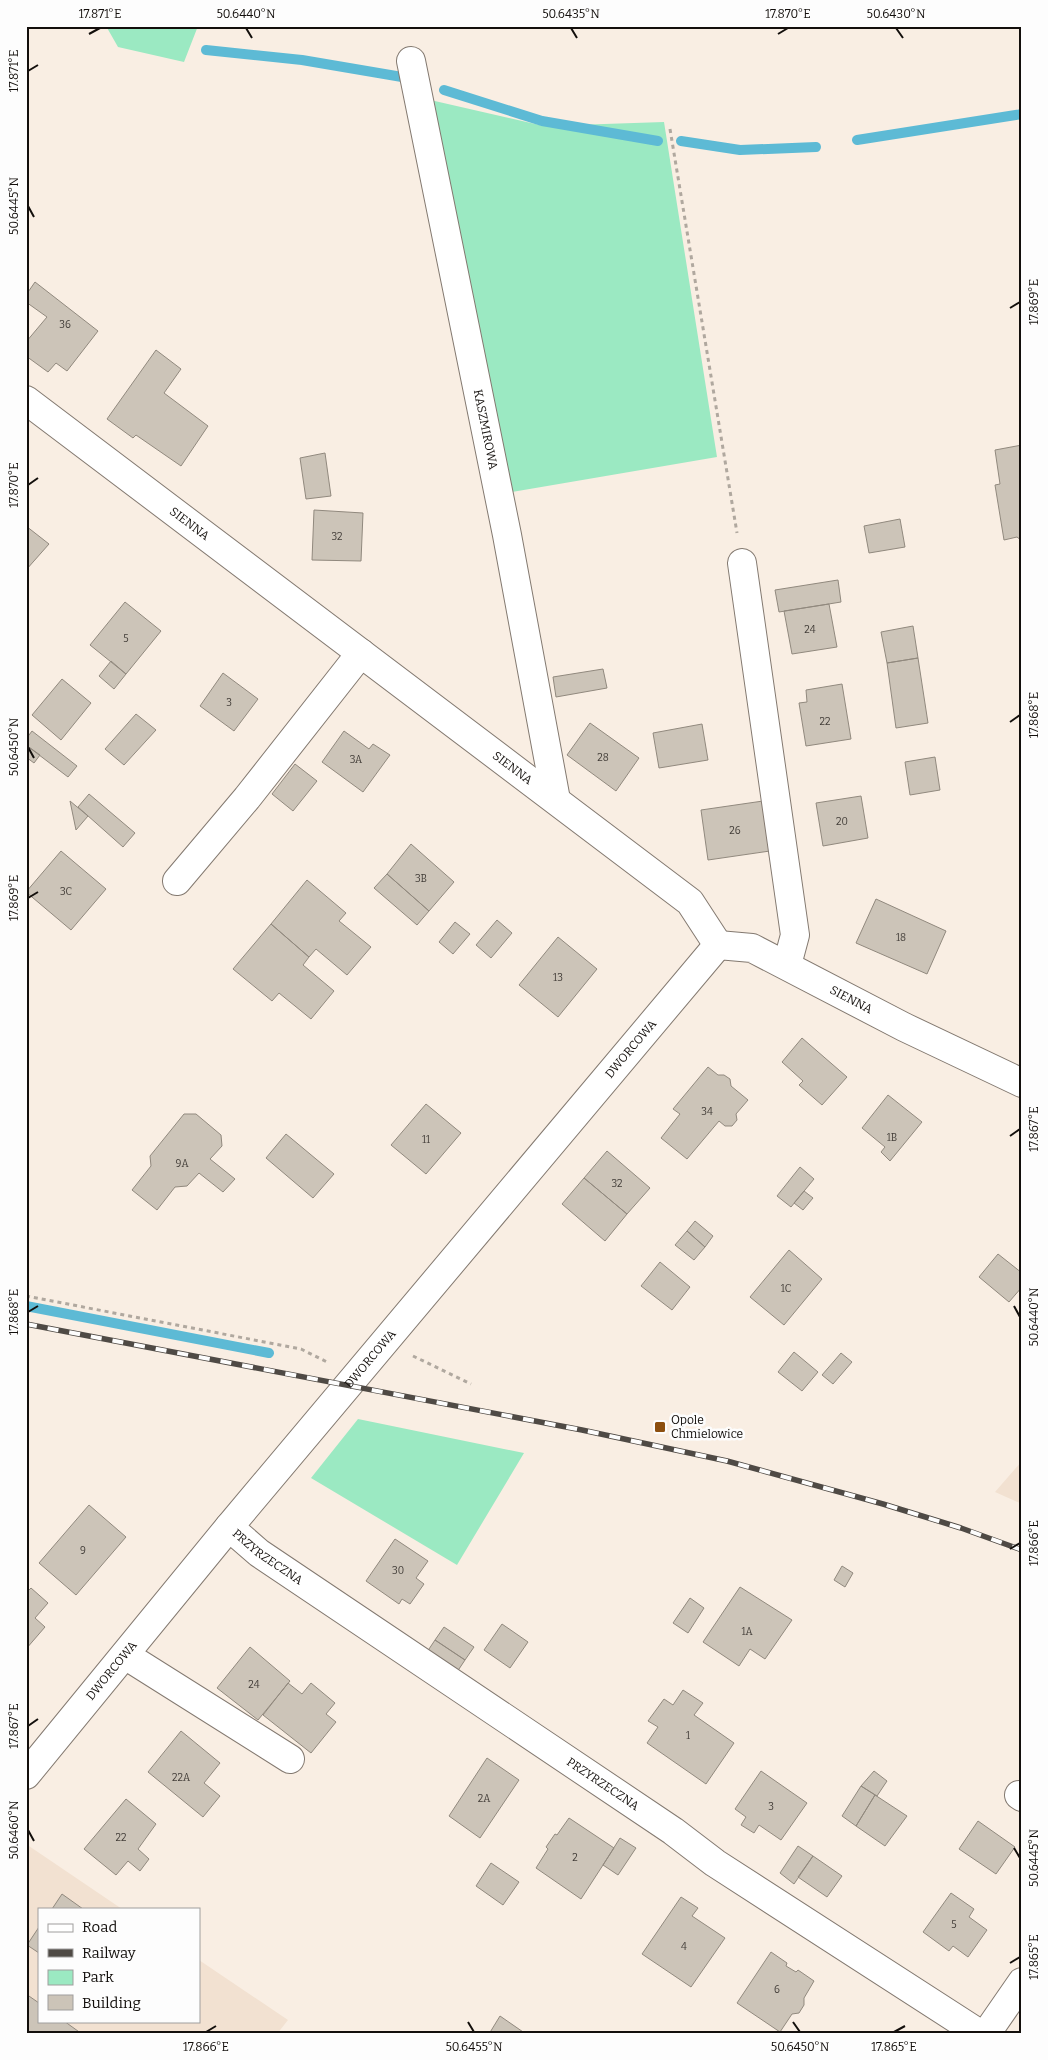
<svg xmlns="http://www.w3.org/2000/svg" width="1048" height="2060" font-family="Bitter,serif">
	<style>
		.built { fill: #f2e1d1 }
		.green { fill: #9be9c2 }
		.lines { fill: none; stroke-linecap: round; stroke-linejoin: round }
		.stream { stroke: #5dbad5; stroke-width: 10 }
		.building { fill: #ccc4b8; stroke: #91897e }
		.minor-casing { stroke: #837970; stroke-width: 30 }
		.path { stroke: #b0a89f; stroke-width: 3; stroke-dasharray: 4 4; stroke-linecap: butt }
		.minor { stroke: #fff; stroke-width: 28 }
		.rail-casing { stroke: #4f4a45; stroke-width: 5.5 }
		.rail { stroke: #fdfdfd; stroke-width: 4; stroke-dasharray: 11; stroke-linecap: butt }
		.ticks { fill: none; stroke: #130f0c; stroke-width: 2 }
		.poi-dot { fill: #8c4f10; stroke: #fdfdfd; stroke-width: 2 }
		.labels { text-anchor: middle; stroke-width: 5; stroke-linejoin: round; paint-order: stroke }
		.number-label { font-size: 10px; fill: #413c37 }
		.street-label { font-size: 12px; fill: #130f0c; stroke: #fdfdfd }
		.poi-label { font-size: 12px; fill: #130f0c; stroke: #fdfdfd; text-anchor: start }
		.neatline { fill: none; stroke: #130f0c; stroke-width: 2 }
		.ticks-label { font-size: 12px; text-anchor: middle; fill: #130f0c }
	</style>
	<rect width="100%" height="100%" fill="#f9eee3"/>
	<path class="built" d="M1022 1461V1504L995 1492Z
		M26 1844 122 1909H39V2021H199V1960L288 2020 277 2034H26Z"/>
	<path class="green" d="M106 26H198L184 62 118 47Z
		M426 99 544 126 664 122 717 457 512 492Z
		M358 1419 524 1453 457 1565 311 1478Z"/>
	<g class="lines">
		<path class="stream" d="M206 50 302 60 402 77
			M444 90 542 121 658 141
			M857 140 1022 114
			M681 141 740 150 816 147
			M26 1306 269 1353"/>
	</g>
	<path class="building" d="M35 282 98 331 67 371 56 363 48 372 26 356V342L47 317 26 302V295Z
		M156 350 181 369 164 393 208 426 181 466 136 435 133 438 107 419Z
		M1022 445V541L1017 537 1004 540 995 485 1000 484 995 450Z
		M325 453 331 496 306 499 300 458Z
		M314 510 363 513 361 561 312 560Z
		M900 519 905 547 869 553 864 526Z
		M26 526 49 544 26 570Z
		M838 580 841 602 779 612 775 590Z
		M125 602 161 631 126 674 90 645Z
		M829 604 837 647 792 654 784 611Z
		M913 626 918 658 887 663 881 632Z
		M918 658 928 723 896 728 887 663Z
		M111 661 126 674 114 689 99 676Z
		M603 669 607 688 556 697 553 677Z
		M223 673 258 699 234 731 200 706Z
		M62 679 91 703 61 740 32 715Z
		M842 684 851 739 806 746 799 703 807 702 806 690Z
		M136 714 156 730 124 765 105 749Z
		M590 723 639 758 616 791 567 755Z
		M702 724 708 760 659 768 653 733Z
		M32 731 77 766 68 777 26 745V739Z
		M344 731 369 749 373 744 390 755 363 792 322 762Z
		M26 745 40 755 34 763 26 757Z
		M935 757 940 790 910 795 905 762Z
		M295 764 317 781 293 811 272 794Z
		M89 794 135 833 123 847 78 807Z
		M861 796 868 838 823 846 816 803Z
		M70 801 88 816 76 830Z
		M763 801 770 851 708 860 701 810Z
		M411 844 454 882 429 911 387 874Z
		M61 851 106 889 71 930 26 892Z
		M387 874 429 911 417 925 374 888Z
		M307 880 346 913 339 921 371 947 347 975 316 949 309 957 271 924Z
		M876 899 946 931 927 974 856 943Z
		M497 920 512 933 491 958 476 945Z
		M455 922 470 934 453 954 439 942Z
		M271 924 309 957 303 965 334 991 311 1019 279 993 272 1001 233 969Z
		M558 937 597 969 558 1017 519 985Z
		M802 1038 847 1077 822 1105 799 1085 803 1081 782 1062Z
		M708 1067 718 1075H724L730 1079 731 1086 748 1100 736 1114 737 1120 732 1126H725L719 1121 687 1159 661 1138 680 1114 673 1109Z
		M888 1095 922 1122 890 1161 881 1152 885 1147 862 1128Z
		M426 1104 461 1133 426 1174 391 1145Z
		M184 1114H196L221 1135 222 1146 210 1159 235 1179 223 1192 199 1173 187 1186 175 1187 157 1210 132 1190 151 1166 150 1156Z
		M286 1134 334 1174 313 1198 266 1158Z
		M607 1151 650 1188 627 1214 584 1178Z
		M800 1167 814 1179 791 1207 777 1196Z
		M584 1178 627 1214 605 1241 562 1204Z
		M804 1191 813 1198 803 1210 794 1203Z
		M695 1221 713 1236 705 1247 687 1231Z
		M687 1231 705 1247 694 1260 675 1245Z
		M789 1250 822 1279 784 1325 750 1297Z
		M998 1254 1022 1273V1287L1009 1302 979 1277Z
		M660 1262 690 1287 672 1310 641 1286Z
		M794 1352 818 1372 802 1391 778 1372Z
		M841 1353 852 1362 833 1384 822 1375Z
		M89 1505 126 1537 76 1595 39 1563Z
		M395 1539 428 1561 416 1578 424 1584 410 1604 402 1599 399 1604 366 1581Z
		M842 1566 853 1573 845 1587 834 1580Z
		M740 1587 792 1620 765 1659 750 1649 739 1666 703 1642Z
		M31 1588 48 1603 35 1618 45 1627 26 1649V1591L27 1592Z
		M690 1598 704 1608 688 1633 673 1623Z
		M502 1624 528 1642 510 1668 484 1650Z
		M444 1627 474 1647 465 1660 435 1640Z
		M435 1640 465 1660 457 1672 427 1652Z
		M250 1647 290 1681 258 1720 217 1688Z
		M288 1683 302 1694 311 1683 335 1703 326 1714 336 1722 311 1753 263 1715Z
		M683 1690 703 1703 694 1715 734 1743 706 1784 647 1743 658 1727 648 1721 664 1699 673 1705Z
		M181 1731 220 1763 204 1783 220 1796 203 1817 148 1772Z
		M487 1758 519 1780 480 1838 449 1816Z
		M761 1771 807 1803 781 1840 759 1825 754 1833 741 1825 746 1817 735 1809Z
		M874 1771 887 1781 877 1796 861 1786Z
		M861 1786 875 1795 856 1826 842 1816Z
		M875 1795 907 1816 885 1846 856 1826Z
		M126 1799 156 1824 138 1849 149 1859 140 1871 128 1861 116 1875 84 1849Z
		M569 1818 614 1848 581 1899 536 1868 548 1849 546 1847 555 1834 557 1835Z
		M978 1821 1015 1847 996 1874 959 1849Z
		M620 1838 636 1848 618 1875 603 1865Z
		M798 1846 813 1856 794 1884 780 1873Z
		M813 1856 842 1876 827 1897 798 1877Z
		M491 1863 519 1882 503 1905 476 1886Z
		M951 1893 974 1909 969 1917 987 1930 968 1957 953 1946 949 1951 923 1932Z
		M62 1894 83 1909H52Z
		M681 1897 698 1908 692 1916 725 1938 691 1987 642 1954Z
		M39 1927V1953L27 1945Z
		M771 1952 787 1963 786 1966 796 1972 798 1970 814 1981 804 1998V2005L799 2013 792 2014 780 2032 737 2003Z
		M26 1994 39 2003V2021H64L82 2034H26Z
		M500 2016 526 2034H489Z"/>
	<g class="lines">
		<defs>
			<g id="minor">
				<path id="s1" d="M411 61 507 535 556 800"/>
				<path id="s2" d="M26 400 690 902 718 945"/>
				<path d="M742 563 795 935 787 965"/>
				<path d="M177 881 247 798 361 653"/>
				<path id="s3" d="M718 945 752 948 904 1027 1022 1083"/>
				<path id="s4" d="M229 1527 259 1553 673 1831 715 1863 980 2034"/>
				<path d="M125 1655 290 1759"/>
				<path id="s5" d="M26 1775 229 1527 718 945"/>
				<path d="M1019 1795 1022 1797"/>
				<path d="M986 2034 1022 1982"/>
			</g>
		</defs>
		<use href="#minor" class="minor-casing"/>
		<path class="path" d="M670 129 737 533
			M26 1296 301 1349 327 1362
			M413 1356 471 1384"/>
		<use href="#minor" class="minor"/>
		<defs>
			<path id="rail" d="M26 1324 582 1430 727 1461 883 1504 961 1528 1022 1550"/>
		</defs>
		<use href="#rail" class="rail-casing"/>
		<use href="#rail" class="rail"/>
	</g>
	<path class="ticks" d="M246 28 252 38M571 28 577 38M896 28 903 38M89 34 100 28M778 34 788 28M28 71 38 65M28 206 34 217M1010 308 1020 302M28 485 38 478M1010 722 1020 715M28 747 34 758M28 898 38 892M1010 1136 1020 1129M1014 1306 1020 1317M28 1312 38 1306M1010 1549 1020 1543M28 1726 38 1719M28 1830 34 1841M1014 1848 1020 1858M1010 1963 1020 1957M468 2022 474 2032M793 2022 800 2032M206 2032 216 2026M894 2032 905 2026"/>
	<rect class="poi-dot" x="654" y="1421" width="12" height="12" rx="2.5"/>
	<g class="labels">
		<g class="number-label">
			<text x="65" y="328">36</text>
			<text x="337" y="540">32</text>
			<text x="810" y="633">24</text>
			<text x="126" y="642">5</text>
			<text x="229" y="706">3</text>
			<text x="825" y="725">22</text>
			<text x="603" y="761">28</text>
			<text x="356" y="763">3A</text>
			<text x="842" y="825">20</text>
			<text x="735" y="834">26</text>
			<text x="421" y="882">3B</text>
			<text x="66" y="895">3C</text>
			<text x="901" y="941">18</text>
			<text x="558" y="981">13</text>
			<text x="707" y="1115">34</text>
			<text x="892" y="1141">1B</text>
			<text x="426" y="1143">11</text>
			<text x="182" y="1167">9A</text>
			<text x="617" y="1187">32</text>
			<text x="786" y="1292">1C</text>
			<text x="83" y="1554">9</text>
			<text x="398" y="1574">30</text>
			<text x="747" y="1635">1A</text>
			<text x="254" y="1688">24</text>
			<text x="688" y="1739">1</text>
			<text x="181" y="1781">22A</text>
			<text x="484" y="1802">2A</text>
			<text x="771" y="1810">3</text>
			<text x="121" y="1841">22</text>
			<text x="575" y="1861">2</text>
			<text x="954" y="1928">5</text>
			<text x="684" y="1950">4</text>
			<text x="777" y="1993">6</text>
		</g>
		<g class="street-label">
			<text dy="4" stroke="none"><textPath href="#s1" startOffset="376">KASZMIROWA</textPath></text>
			<text dy="4" stroke="none"><textPath href="#s2" startOffset="205">SIENNA</textPath></text>
			<text dy="4" stroke="none"><textPath href="#s2" startOffset="610">SIENNA</textPath></text>
			<text dy="4" stroke="none"><textPath href="#s3" startOffset="146">SIENNA</textPath></text>
			<text dy="4" stroke="none"><textPath href="#s5" startOffset="945">DWORCOWA</textPath></text>
			<text dy="4" stroke="none"><textPath href="#s5" startOffset="540">DWORCOWA</textPath></text>
			<text dy="4" stroke="none"><textPath href="#s4" startOffset="49">PRZYRZECZNA</textPath></text>
			<text dy="4" stroke="none"><textPath href="#s5" startOffset="135">DWORCOWA</textPath></text>
			<text dy="4" stroke="none"><textPath href="#s4" startOffset="454">PRZYRZECZNA</textPath></text>
		</g>
		<g class="poi-label">
			<text x="671" y="1424">Opole<tspan x="671" dy="14">Chmielowice</tspan></text>
		</g>
	</g>
	<rect width="1048" height="2060" fill="none" stroke="#fdfdfd" stroke-width="55"/>
	<rect x="38" y="1908" width="162" height="115" fill="#fdfdfd" stroke="#9f9e9d"/>
	<rect x="48" y="1924" width="25" height="8" fill="#ffffff" stroke="#9f9e9d"/>
	<text x="82" y="1932" font-size="15" fill="#130f0c">Road</text>
	<rect x="48" y="1949" width="25" height="8" fill="#4f4a45" stroke="#9f9e9d"/>
	<text x="82" y="1958" font-size="15" fill="#130f0c">Railway</text>
	<rect x="48" y="1970" width="25" height="15" fill="#9be9c2" stroke="#9f9e9d"/>
	<text x="82" y="1982" font-size="15" fill="#130f0c">Park</text>
	<rect x="48" y="1995" width="25" height="15" fill="#ccc4b8" stroke="#9f9e9d"/>
	<text x="82" y="2008" font-size="15" fill="#130f0c">Building</text>
	<rect x="28" y="28" width="992" height="2004" class="neatline"/>
	<g class="ticks-label">
		<text x="100" y="18">17.871°E</text>
		<text x="246" y="18">50.6440°N</text>
		<text x="571" y="18">50.6435°N</text>
		<text x="788" y="18">17.870°E</text>
		<text x="896" y="18">50.6430°N</text>
		<text transform="translate(14 71) rotate(-90)" y="4">17.871°E</text>
		<text transform="translate(14 206) rotate(-90)" y="4">50.6445°N</text>
		<text transform="translate(1034 302) rotate(-90)" y="4">17.869°E</text>
		<text transform="translate(14 485) rotate(-90)" y="4">17.870°E</text>
		<text transform="translate(1034 715) rotate(-90)" y="4">17.868°E</text>
		<text transform="translate(14 747) rotate(-90)" y="4">50.6450°N</text>
		<text transform="translate(14 898) rotate(-90)" y="4">17.869°E</text>
		<text transform="translate(1034 1129) rotate(-90)" y="4">17.867°E</text>
		<text transform="translate(14 1312) rotate(-90)" y="4">17.868°E</text>
		<text transform="translate(1034 1317) rotate(-90)" y="4">50.6440°N</text>
		<text transform="translate(1034 1543) rotate(-90)" y="4">17.866°E</text>
		<text transform="translate(14 1726) rotate(-90)" y="4">17.867°E</text>
		<text transform="translate(14 1830) rotate(-90)" y="4">50.6460°N</text>
		<text transform="translate(1034 1858) rotate(-90)" y="4">50.6445°N</text>
		<text transform="translate(1034 1957) rotate(-90)" y="4">17.865°E</text>
		<text x="206" y="2051">17.866°E</text>
		<text x="474" y="2051">50.6455°N</text>
		<text x="800" y="2051">50.6450°N</text>
		<text x="894" y="2051">17.865°E</text>
	</g>
</svg>
